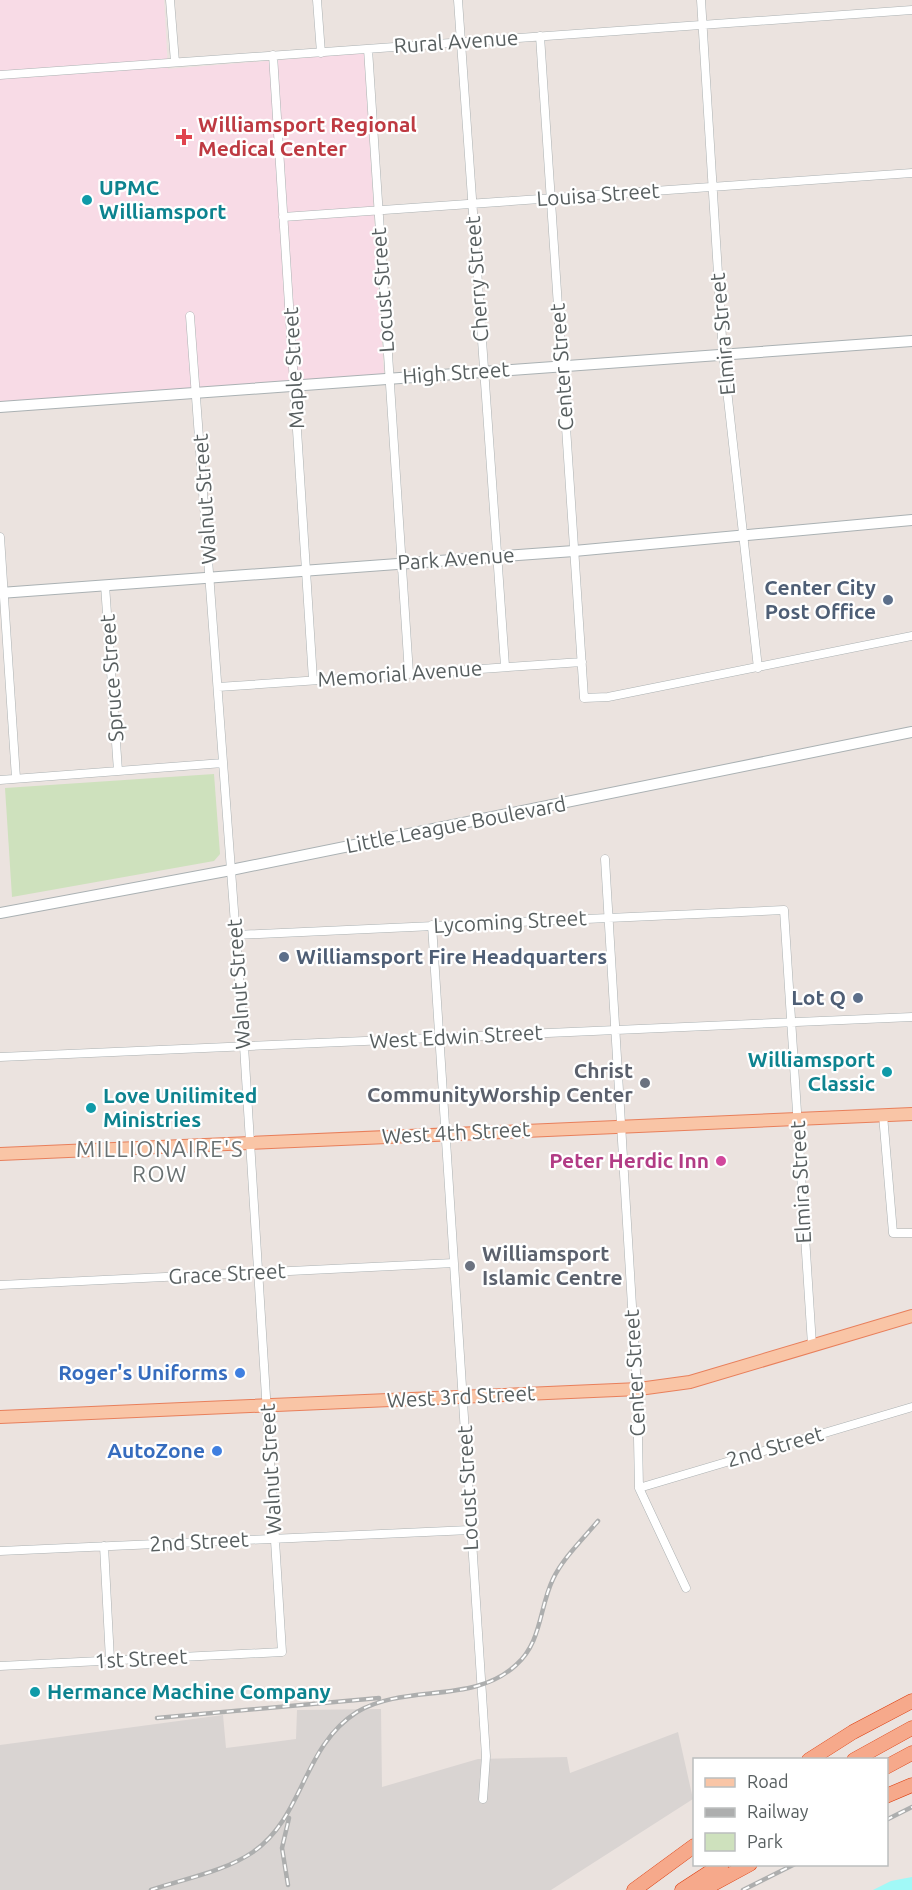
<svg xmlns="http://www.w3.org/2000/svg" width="912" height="1890" font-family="Ubuntu,sans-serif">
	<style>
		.industrial { fill: #d9d4d2 }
		.medical { fill: #f8dbe6 }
		.green { fill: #cee1bd }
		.water { fill: #a1f9f7 }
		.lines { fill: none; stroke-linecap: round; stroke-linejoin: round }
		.street-casing { stroke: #abb1b2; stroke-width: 9 }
		.secondary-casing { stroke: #aab1b3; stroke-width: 12 }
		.primary-casing { stroke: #e87f5b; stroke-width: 14 }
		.highway-casing { stroke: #dd3c0e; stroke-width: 15 }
		.street { stroke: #fff; stroke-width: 8 }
		.secondary { stroke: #fff; stroke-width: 10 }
		.primary { stroke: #f9c5a6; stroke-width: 12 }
		.highway { stroke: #f6a98b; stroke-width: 14 }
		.rail-casing { stroke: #adaeae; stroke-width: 4.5 }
		.rail { stroke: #fff; stroke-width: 2; stroke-dasharray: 7; stroke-linecap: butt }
		.health-dot { fill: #e0444e; stroke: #fff; stroke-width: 2 }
		.culture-dot { fill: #0f9aa8; stroke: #fff; stroke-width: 2 }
		.service-dot { fill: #5c6f8a; stroke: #fff; stroke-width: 2 }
		.worship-dot { fill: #6b7280; stroke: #fff; stroke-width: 2 }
		.hotel-dot { fill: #d1479c; stroke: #fff; stroke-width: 2 }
		.shop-dot { fill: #3f7fe0; stroke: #fff; stroke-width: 2 }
		.labels { text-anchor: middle; stroke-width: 4.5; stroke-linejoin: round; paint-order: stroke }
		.street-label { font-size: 21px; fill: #585f60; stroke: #fff }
		.health-label { font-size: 21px; font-weight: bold; fill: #be3a42; stroke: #fff; text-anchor: start }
		.culture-label { font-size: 21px; font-weight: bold; fill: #0d838f; stroke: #fff; text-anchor: start }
		.service-label { font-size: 21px; font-weight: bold; fill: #4e5e75; stroke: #fff; text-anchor: end }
		.worship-label { font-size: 21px; font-weight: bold; fill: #5b616d; stroke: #fff; text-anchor: end }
		.hotel-label { font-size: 21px; font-weight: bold; fill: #b23c85; stroke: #fff; text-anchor: end }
		.shop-label { font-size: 21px; font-weight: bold; fill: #366cbe; stroke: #fff; text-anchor: end }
		.neighbourhood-label { font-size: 22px; letter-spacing: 1.5px; fill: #697172; stroke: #fff }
	</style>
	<rect width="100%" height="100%" fill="#ebe3df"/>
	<path class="industrial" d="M381 1709 382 1787 478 1759 567 1757 570 1773 678 1732 693 1799 551 1890H0V1745L223 1715 226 1748 296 1739 297 1710Z"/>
	<path class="medical" d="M0 0H164L168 69 364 53 384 375 0 402Z"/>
	<path class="green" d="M214 774 220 854 214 861 12 897 5 788Z"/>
	<path class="water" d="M912 1877V1890H873L891 1881Z"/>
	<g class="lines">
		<defs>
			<path id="street" d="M170 0 175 62
				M317 0 321 53
				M458 0 505 666
				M701 0 723 354 758 668
				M540 36 584 698 608 697 912 636
				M368 49 409 674
				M273 55 313 680
				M0 75 912 10
				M283 217 912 173
				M0 537 16 778
				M105 585 118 771
				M218 687 582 662
				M0 780 223 763
				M605 859 637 1389 639 1488 686 1588
				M432 925 486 1756 483 1799
				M236 935 784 910 812 1345
				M0 1057 912 1017
				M883 1115 893 1233H912
				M0 1285 454 1263
				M639 1488 912 1407
				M104 1546 110 1660
				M0 1551 470 1530
				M0 1666 282 1652 244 1046 190 316"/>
			<path id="secondary" d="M0 407 912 341
				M0 593 574 551 912 520
				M0 913 231 870 912 732"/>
			<path id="primary" d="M0 1154 912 1114
				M0 1417 639 1389 690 1382 912 1316"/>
			<path id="highway" d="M809 1760 853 1732 912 1701
				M854 1760 912 1728
				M886 1767 912 1753
				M886 1796 912 1785
				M634 1890 694 1846
				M682 1890 722 1864
				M702 1890 750 1864"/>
		</defs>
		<use href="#street" class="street-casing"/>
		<use href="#secondary" class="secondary-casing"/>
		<use href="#primary" class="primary-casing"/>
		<use href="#highway" class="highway-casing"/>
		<use href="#street" class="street"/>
		<use href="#secondary" class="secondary"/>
		<use href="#primary" class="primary"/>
		<use href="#highway" class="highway"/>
		<defs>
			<path id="rail" d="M157 1718 379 1698
				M886 1820 912 1807
				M288 1885 282 1848 289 1818
				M151 1890C183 1879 224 1872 253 1852 304 1817 302 1747 357 1712 406 1683 473 1705 516 1665 542 1642 539 1608 553 1579 563 1558 583 1539 598 1521
				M743 1890 795 1864"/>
		</defs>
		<use href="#rail" class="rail-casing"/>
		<use href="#rail" class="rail"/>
	</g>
	<path class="health-dot" d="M181 128h6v6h6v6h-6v6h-6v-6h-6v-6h6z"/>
	<g class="culture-dot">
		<circle cx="87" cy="200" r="6"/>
		<circle cx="887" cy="1072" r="6"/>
		<circle cx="91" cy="1108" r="6"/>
		<circle cx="35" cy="1692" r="6"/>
	</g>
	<g class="service-dot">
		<circle cx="888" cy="600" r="6"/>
		<circle cx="284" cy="957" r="6"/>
		<circle cx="858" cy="998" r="6"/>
	</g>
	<g class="worship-dot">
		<circle cx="645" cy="1083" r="6"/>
		<circle cx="470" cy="1266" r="6"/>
	</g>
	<circle class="hotel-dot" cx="721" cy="1161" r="6"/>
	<g class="shop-dot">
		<circle cx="240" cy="1373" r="6"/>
		<circle cx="217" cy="1451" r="6"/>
	</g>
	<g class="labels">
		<g class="street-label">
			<text transform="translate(456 42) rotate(-4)" y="7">Rural Avenue</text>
			<text transform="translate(598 195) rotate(-4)" y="7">Louisa Street</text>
			<text transform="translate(477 279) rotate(-94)" y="7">Cherry Street</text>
			<text transform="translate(383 290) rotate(-94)" y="7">Locust Street</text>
			<text transform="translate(723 334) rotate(-95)" y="7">Elmira Street</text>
			<text transform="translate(562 367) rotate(-94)" y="7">Center Street</text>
			<text transform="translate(294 368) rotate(-93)" y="7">Maple Street</text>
			<text transform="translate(456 373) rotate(-4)" y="7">High Street</text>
			<text transform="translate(205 499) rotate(-94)" y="7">Walnut Street</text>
			<text transform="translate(456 559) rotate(-4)" y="7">Park Avenue</text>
			<text transform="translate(400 674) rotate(-4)" y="7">Memorial Avenue</text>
			<text transform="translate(112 678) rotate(-94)" y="7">Spruce Street</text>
			<text transform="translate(456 825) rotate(-11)" y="7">Little League Boulevard</text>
			<text transform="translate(510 922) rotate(-3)" y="7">Lycoming Street</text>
			<text transform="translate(239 984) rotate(-94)" y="7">Walnut Street</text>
			<text transform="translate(456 1037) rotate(-3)" y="7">West Edwin Street</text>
			<text transform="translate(456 1133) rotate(-3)" y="7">West 4th Street</text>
			<text transform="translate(801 1182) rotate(-93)" y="7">Elmira Street</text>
			<text transform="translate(227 1274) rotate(-3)" y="7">Grace Street</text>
			<text transform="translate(635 1373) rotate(-93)" y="7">Center Street</text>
			<text transform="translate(461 1397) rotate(-3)" y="7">West 3rd Street</text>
			<text transform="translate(775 1447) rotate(-16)" y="7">2nd Street</text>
			<text transform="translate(271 1469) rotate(-93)" y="7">Walnut Street</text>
			<text transform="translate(468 1488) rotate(-93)" y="7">Locust Street</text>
			<text transform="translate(199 1542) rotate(-3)" y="7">2nd Street</text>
			<text transform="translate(141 1659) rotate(-3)" y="7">1st Street</text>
		</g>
		<g class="health-label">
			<text x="198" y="132">Williamsport Regional<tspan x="198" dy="24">Medical Center</tspan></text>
		</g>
		<g class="culture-label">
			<text x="99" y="195">UPMC<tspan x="99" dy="24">Williamsport</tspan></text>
			<text x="875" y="1067" text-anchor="end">Williamsport<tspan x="875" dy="24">Classic</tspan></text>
			<text x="103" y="1103">Love Unilimited<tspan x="103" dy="24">Ministries</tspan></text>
			<text x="47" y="1699">Hermance Machine Company</text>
		</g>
		<g class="service-label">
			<text x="876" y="595">Center City<tspan x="876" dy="24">Post Office</tspan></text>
			<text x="296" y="964" text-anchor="start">Williamsport Fire Headquarters</text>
			<text x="846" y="1005">Lot Q</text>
		</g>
		<g class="worship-label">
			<text x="633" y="1078">Christ<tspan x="633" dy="24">CommunityWorship Center</tspan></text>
			<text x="482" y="1261" text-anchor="start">Williamsport<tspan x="482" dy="24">Islamic Centre</tspan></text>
		</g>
		<g class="hotel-label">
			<text x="709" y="1168">Peter Herdic Inn</text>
		</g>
		<g class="shop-label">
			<text x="228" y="1380">Roger's Uniforms</text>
			<text x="205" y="1458">AutoZone</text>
		</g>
		<g class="neighbourhood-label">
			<text x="160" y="1157">MILLIONAIRE'S<tspan x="160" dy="25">ROW</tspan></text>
		</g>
	</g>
	<rect x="693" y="1758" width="195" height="108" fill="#ffffff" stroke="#bcbfbf" stroke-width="1.5"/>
	<rect x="705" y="1778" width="30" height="9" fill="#f9c5a6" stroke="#bcbfbf" stroke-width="1.5"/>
	<text x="747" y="1788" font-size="18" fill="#585f60">Road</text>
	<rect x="705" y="1808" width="30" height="9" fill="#adaeae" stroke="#bcbfbf" stroke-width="1.5"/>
	<text x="747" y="1818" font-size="18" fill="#585f60">Railway</text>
	<rect x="705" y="1833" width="30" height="18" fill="#cee1bd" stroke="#bcbfbf" stroke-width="1.5"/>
	<text x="747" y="1848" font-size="18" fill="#585f60">Park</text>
</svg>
